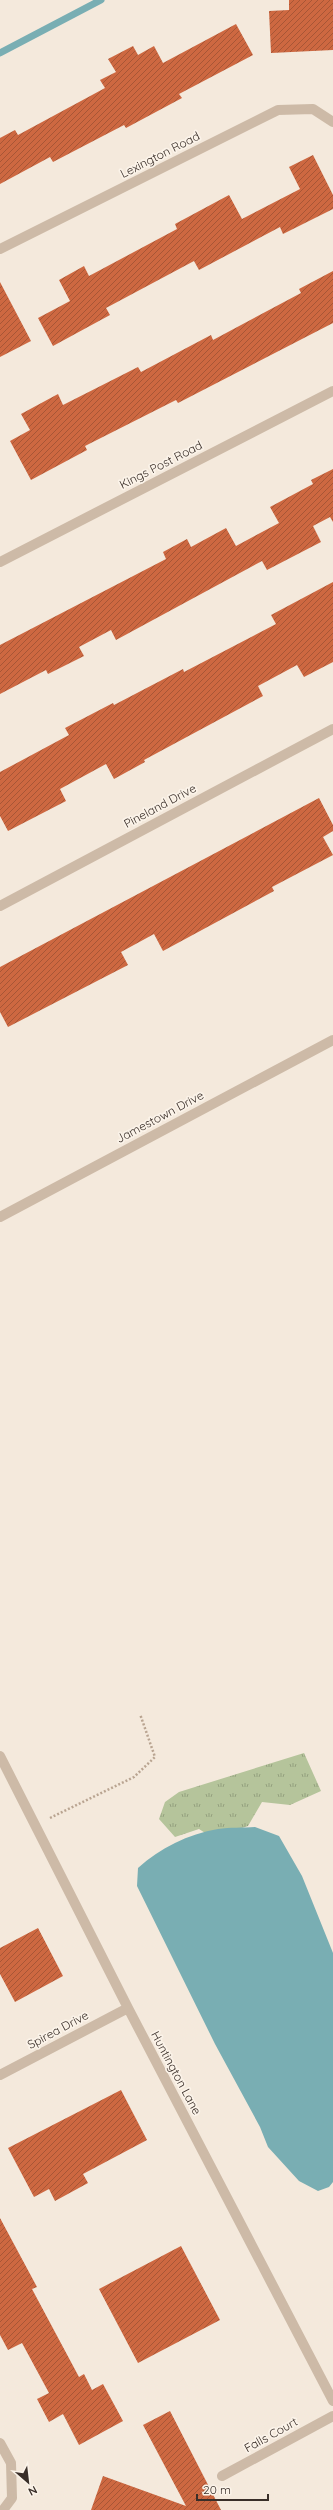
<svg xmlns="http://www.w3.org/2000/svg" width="333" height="2510" font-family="Quicksand,sans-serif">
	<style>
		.grass { fill: url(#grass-tufts) }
		.water { fill: #79aeb3 }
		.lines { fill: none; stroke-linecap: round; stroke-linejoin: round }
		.stream { stroke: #79aeb3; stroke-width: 7 }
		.building { fill: url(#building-hatch) }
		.path { stroke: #b9a491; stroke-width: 2.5; stroke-dasharray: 2 2; stroke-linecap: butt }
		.lane { stroke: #cdbaa7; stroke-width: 10 }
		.street { stroke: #cdbaa7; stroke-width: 10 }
		.labels { text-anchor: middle; stroke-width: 3.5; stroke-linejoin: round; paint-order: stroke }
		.street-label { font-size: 12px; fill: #392e28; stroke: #fbf3e9 }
	</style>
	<defs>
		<pattern id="grass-tufts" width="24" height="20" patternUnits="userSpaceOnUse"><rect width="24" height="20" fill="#b5c49b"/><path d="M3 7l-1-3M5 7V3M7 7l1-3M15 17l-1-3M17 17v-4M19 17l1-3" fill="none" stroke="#94a07e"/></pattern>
		<pattern id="building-hatch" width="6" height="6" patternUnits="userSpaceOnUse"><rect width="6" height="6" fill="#cd6841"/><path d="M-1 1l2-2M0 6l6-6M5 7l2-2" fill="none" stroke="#a75636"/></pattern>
	</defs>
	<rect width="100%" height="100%" fill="#f4e9dc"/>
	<path class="grass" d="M304 1753 321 1791 290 1805 262 1802 248 1826 213 1838 199 1829 175 1837 159 1819 165 1802 179 1792Z"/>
	<path class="water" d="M255 1827 279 1836 302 1876 333 1953V2182L329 2187 318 2191 299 2181 268 2147 260 2127 215 2044 137 1886 138 1868C160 1848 188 1834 218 1829 230 1827 243 1828 255 1827Z"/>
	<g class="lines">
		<path class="stream" d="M0 53 101 0"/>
	</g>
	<path class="building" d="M289 0H333V50L271 53 269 11 289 10Z
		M236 24 253 55 179 94 182 98 126 128 124 125 53 162 50 157 0 184V138L15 130 18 135 105 88 100 80 116 72 108 59 133 46 138 55 154 46 163 63Z
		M313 155 333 195V209L283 234 280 227 199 270 194 261 106 308 110 315 53 346 38 318 70 301 59 280 84 266 89 276 177 229 175 224 229 195 242 219 300 189 289 167Z
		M333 271V323L178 403 176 400 85 446 87 450 31 480 10 441 30 430 21 414 58 394 63 405 138 367 141 372 211 335 213 340 301 293 299 289Z
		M0 282 31 341 0 357Z
		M333 469V522L330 517 313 526 321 542 267 570 262 561 116 640 111 630 79 647 84 656 48 674 46 670 0 694V645L166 559 163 552 187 539 191 547 226 528 236 546 279 523 270 507 313 484 311 480Z
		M333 582V662L304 677 297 665 258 686 263 696 144 760 145 762 114 779 106 764 60 789 66 801 8 831 0 816V772L69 735 65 728 113 703 114 705 183 669 184 672 276 624 271 615Z
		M319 798 333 825V831L323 837 333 855 272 887 274 891 163 951 154 934 121 952 128 965 8 1027 0 1012V967Z
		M38 1928 63 1976 15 2002 0 1974V1948Z
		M121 2090 147 2140 83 2174 88 2183 55 2201 49 2189 34 2197 8 2148Z
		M0 2218 37 2287 32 2289 79 2377 84 2374 92 2390 103 2384 123 2421 79 2445 63 2414 49 2422 37 2399 49 2393 22 2343 8 2350 0 2335Z
		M181 2246 220 2320 138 2363 99 2289Z
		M170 2411 221 2510H91L103 2476 186 2506 143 2425Z"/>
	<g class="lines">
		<path class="path" d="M50 1818 134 1777 155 1757 140 1714"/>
		<path class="lane" d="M222 2476 333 2416"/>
		<path class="street" d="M0 249 278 110 313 109 333 122
			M0 562 333 391
			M0 906 333 729
			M0 1217 333 1040
			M0 1756 128 2008 333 2401
			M0 2075 128 2008
			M0 2443 11 2463 12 2498 3 2510"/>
	</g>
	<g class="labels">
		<g class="street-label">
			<text transform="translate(160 155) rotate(-27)" y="4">Lexington Road</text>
			<text transform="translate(161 465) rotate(-27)" y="4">Kings Post Road</text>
			<text transform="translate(160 806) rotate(-28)" y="4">Pineland Drive</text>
			<text transform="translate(160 1117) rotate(-28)" y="4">Jamestown Drive</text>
			<text transform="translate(58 2030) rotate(-28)" y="4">Spirea Drive</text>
			<text transform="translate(176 2073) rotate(62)" y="4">Huntington Lane</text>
			<text transform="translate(271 2435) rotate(-29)" y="4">Falls Court</text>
		</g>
	</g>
	<g transform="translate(28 2482) rotate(152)" stroke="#fbf3e9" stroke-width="3" paint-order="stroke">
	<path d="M0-3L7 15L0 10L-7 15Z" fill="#392e28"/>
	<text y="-6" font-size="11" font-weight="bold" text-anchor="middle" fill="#392e28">N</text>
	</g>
	<path d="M197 2494v6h71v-6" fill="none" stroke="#392e28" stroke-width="2"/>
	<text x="203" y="2494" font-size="12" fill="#392e28" stroke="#fbf3e9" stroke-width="3" paint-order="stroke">20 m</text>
</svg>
